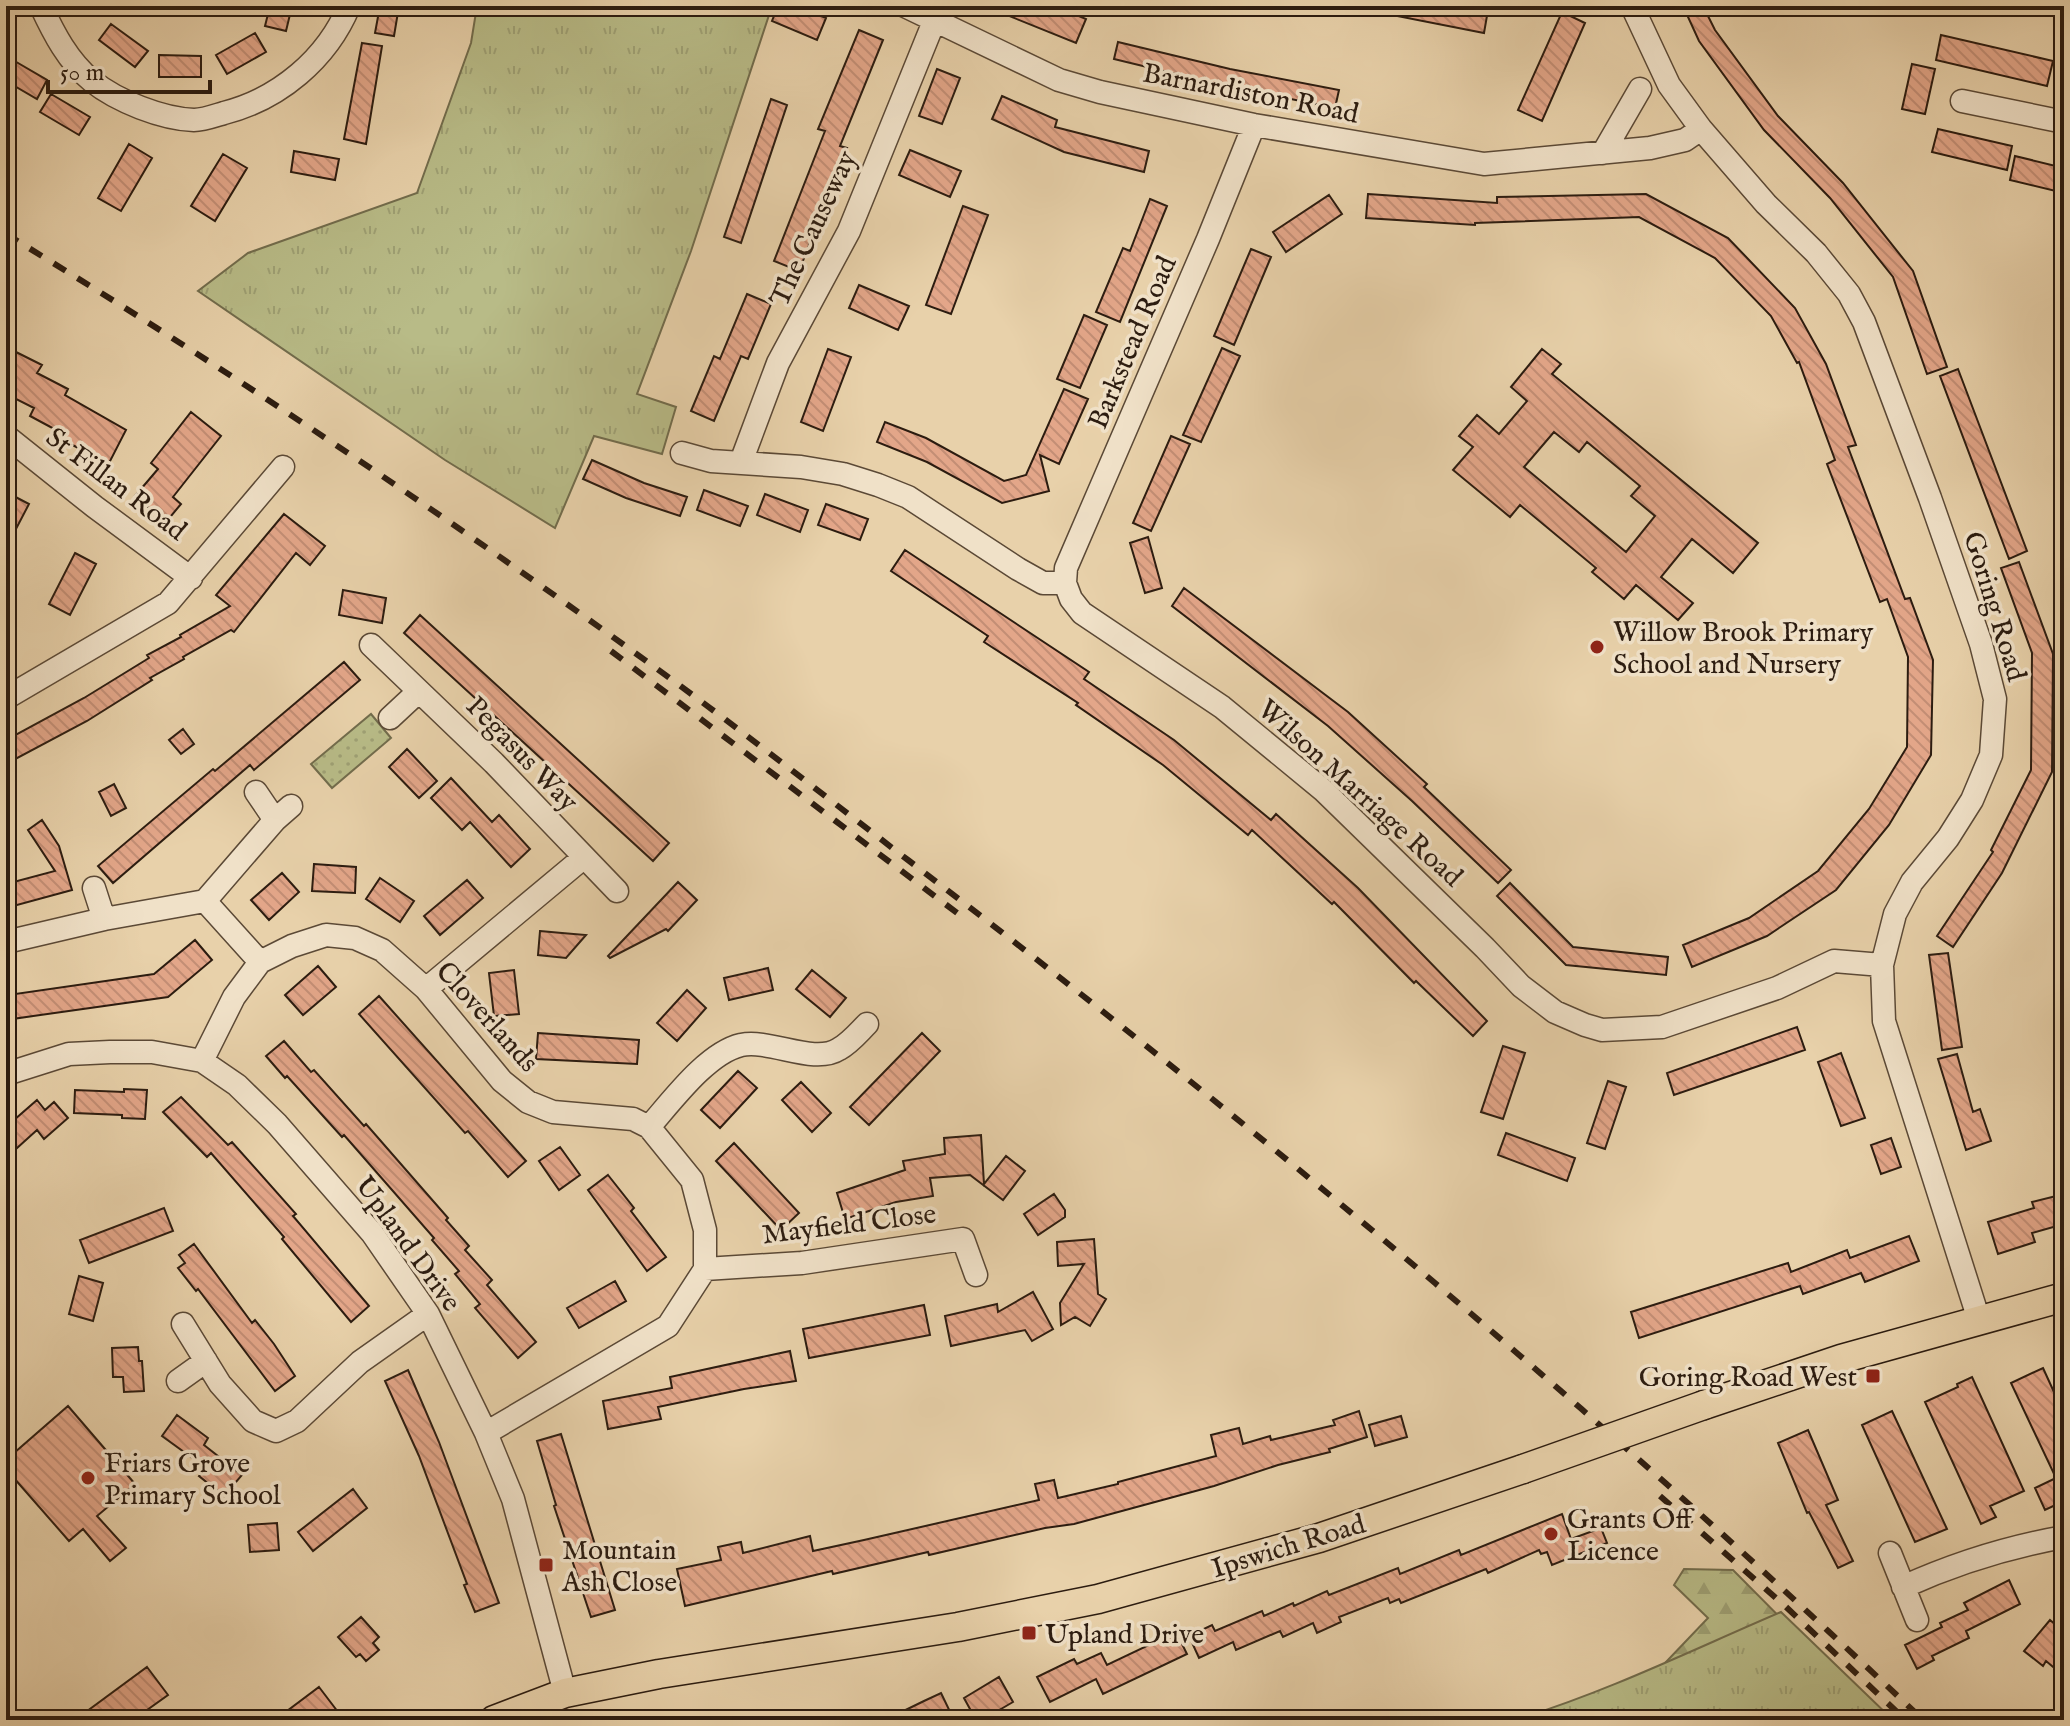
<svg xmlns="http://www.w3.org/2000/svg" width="2070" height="1726" font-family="'IM FELL English',serif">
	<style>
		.grass { fill: url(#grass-dots); stroke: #726c4c; stroke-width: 2 }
		.forest { fill: url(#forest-firs); stroke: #726c4c; stroke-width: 2 }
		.park { fill: url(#park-tufts); stroke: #726c4c; stroke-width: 2 }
		.building { fill: url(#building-back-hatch); stroke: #2c1c10; stroke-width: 2; fill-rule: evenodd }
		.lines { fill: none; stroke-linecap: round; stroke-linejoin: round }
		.minor-casing { stroke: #5b4936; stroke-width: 25 }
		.major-casing { stroke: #2c1c10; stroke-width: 31 }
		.minor { stroke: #f0e1c8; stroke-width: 22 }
		.major { stroke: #e8d1aa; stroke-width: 28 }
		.rail { stroke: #2c1c10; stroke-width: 6; stroke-dasharray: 14 14; stroke-linecap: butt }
		.major-bridge-casing { stroke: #2c1c10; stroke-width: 31; stroke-linecap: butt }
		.major-bridge { stroke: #e8d1aa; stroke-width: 28 }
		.poi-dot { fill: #8f2418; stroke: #f0e1c8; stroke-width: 3 }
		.labels { text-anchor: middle; stroke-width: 7; stroke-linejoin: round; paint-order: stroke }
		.street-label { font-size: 28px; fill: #2c1c10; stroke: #f0e1c8 }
		.poi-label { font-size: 28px; fill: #2c1c10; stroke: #f0e1c8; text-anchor: start }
	</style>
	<defs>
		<pattern id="grass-dots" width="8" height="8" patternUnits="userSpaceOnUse" patternTransform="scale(2)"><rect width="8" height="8" fill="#b8bb87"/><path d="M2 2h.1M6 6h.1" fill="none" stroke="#9ea074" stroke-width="1.8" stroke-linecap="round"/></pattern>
		<pattern id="forest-firs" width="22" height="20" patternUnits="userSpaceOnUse" patternTransform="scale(2)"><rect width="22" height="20" fill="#b8bb87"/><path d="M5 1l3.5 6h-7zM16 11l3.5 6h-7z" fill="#9ea074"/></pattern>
		<pattern id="park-tufts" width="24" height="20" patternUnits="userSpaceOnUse" patternTransform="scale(2)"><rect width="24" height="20" fill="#b8bb87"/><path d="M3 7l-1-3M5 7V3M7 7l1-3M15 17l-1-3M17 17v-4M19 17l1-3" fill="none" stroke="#9ea074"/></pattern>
		<pattern id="building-back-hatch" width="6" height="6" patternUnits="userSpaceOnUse" patternTransform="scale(2)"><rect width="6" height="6" fill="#e3a689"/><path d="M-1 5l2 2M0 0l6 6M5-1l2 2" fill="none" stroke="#c38e75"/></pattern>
	</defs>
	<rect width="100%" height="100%" fill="#e8d1aa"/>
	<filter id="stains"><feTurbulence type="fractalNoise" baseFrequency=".0025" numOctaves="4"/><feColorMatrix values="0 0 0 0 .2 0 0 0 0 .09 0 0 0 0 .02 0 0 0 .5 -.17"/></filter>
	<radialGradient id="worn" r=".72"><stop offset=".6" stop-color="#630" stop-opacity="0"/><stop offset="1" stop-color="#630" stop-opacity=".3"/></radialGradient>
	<path class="grass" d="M371 714 391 738 332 788 311 764Z"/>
	<path class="forest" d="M1684 1569 1733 1570 1882 1720 1666 1662 1708 1618 1674 1585Z"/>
	<path class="park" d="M477 6H772L691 251 637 394 676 407 662 454 594 436 555 528 445 460 198 291 248 253 417 193 471 43Z
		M1781 1612 1893 1720H1515C1607 1692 1692 1650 1781 1612Z"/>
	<path class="building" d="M270 6H292L286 31 265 26Z
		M380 6H399L394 36 375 33Z
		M778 6H797L826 18 817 40 772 21Z
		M1055 6 1086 19 1076 43 987 7Z
		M1393 6H1470L1488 10 1484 33 1392 15Z
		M1683 6H1703L1715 30 1778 116 1843 183 1913 271 1947 367 1927 374 1893 277 1830 198 1764 130 1699 41Z
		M1562 12 1585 23 1542 121 1518 110Z
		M111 24 148 51 135 67 99 40Z
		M859 30 883 40 840 146 847 148 799 271 774 261 825 131 818 129Z
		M255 33 266 52 227 74 216 55Z
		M1941 35 2053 61 2047 86 1936 60Z
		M1118 42 1230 69 1339 90 1335 108 1213 83 1114 59Z
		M362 43 382 46 366 144 344 139Z
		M159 55 201 56V77H159Z
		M6 56 47 80 37 99 6 81Z
		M1912 64 1935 69 1925 114 1902 109Z
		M937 69 960 78 942 124 919 116Z
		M51 94 90 117 79 135 40 112Z
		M1002 96 1057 120 1055 127 1149 151 1144 172 1064 152 992 119Z
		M771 99 787 105 741 243 724 237Z
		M1938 129 2012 146 2007 170 1932 152Z
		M129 144 152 158 121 211 98 198Z
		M910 150 961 171 950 197 899 175Z
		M294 151 339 159 335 180 291 172Z
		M223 154 247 168 215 221 191 206Z
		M2015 156 2064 168V193L2010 180Z
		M1368 194 1497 203V197L1646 194 1728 238 1795 308 1826 364 1856 445 1848 447 1905 599 1910 598 1933 660 1931 755 1889 825 1836 890 1767 936 1692 967 1683 945 1749 918 1818 871 1869 809 1907 747 1908 657 1887 599 1880 602 1827 464 1835 460 1799 362 1797 363 1771 316 1715 258 1639 217 1475 223V225L1366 218Z
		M1329 195 1342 214 1286 252 1273 232Z
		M1150 199 1167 206 1120 322 1096 312 1123 248 1130 251Z
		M963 206 988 215 951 314 926 305Z
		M1251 249 1271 257 1234 345 1214 336Z
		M859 285 909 306 898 330 849 308Z
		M747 294 771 304 748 359 741 356 714 421 691 411 714 356 720 359Z
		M1084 315 1107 325 1080 388 1057 379Z
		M6 347 42 365 37 373 68 389 65 395 126 430 107 467 88 458 90 454 55 436 58 431 30 416 34 408 6 394Z
		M1222 348 1240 356 1201 442 1183 435Z
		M828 349 851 357 823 431 801 422Z
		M1542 349 1561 364 1552 374 1758 543 1733 573 1692 539 1661 577 1693 603 1678 620 1636 585 1624 599 1592 572 1596 568 1520 505 1510 517 1453 470 1473 447 1459 436 1477 415 1499 434 1527 401 1511 387ZM1554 432 1579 452 1587 442 1640 486 1631 496 1655 516 1626 552 1524 467Z
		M1958 369 2027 551 2009 559 1940 376Z
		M1064 389 1088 399 1059 464 1040 455 1049 491 1002 503 927 462 877 442 885 422 926 438 1004 481 1026 475Z
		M191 412 221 436 173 497 181 504 166 522 135 496 158 469 151 463Z
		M1171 436 1190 444 1151 531 1133 523Z
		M592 460 644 483 687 497 680 516 626 498 583 479Z
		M704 490 748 506 740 526 697 510Z
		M6 492 29 504 6 548Z
		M765 494 808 510 800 532 757 515Z
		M826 504 868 519 860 540 818 525Z
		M284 514 325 546 310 565 296 553 234 632 231 630 183 657 184 659 150 678 152 680 87 721 6 764V740L84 698 149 658 147 655 181 637 180 635 230 606 216 595Z
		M1148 537 1162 588 1145 593 1130 543Z
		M905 550 1089 672 1084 679 1174 740 1271 820 1276 814 1358 888 1487 1021 1473 1036 1416 981 1414 983 1334 902 1332 904 1252 830 1248 835 1163 765 1076 705 1078 703 984 642 988 636 891 571Z
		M75 553 96 564 70 615 49 604Z
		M2019 562 2053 654 2052 772 2002 873 1953 947 1937 936 1993 852 1991 850 2031 770 2032 653 2001 568Z
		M1184 588 1348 712 1427 784 1424 787 1511 870 1498 883 1412 801 1328 726 1172 606Z
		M343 590 386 598 382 623 339 615Z
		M420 615 669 843 653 861 404 633Z
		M344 662 360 680 254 770 250 765 113 883 98 866 213 769 215 771Z
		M183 729 194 744 181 754 169 740Z
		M407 749 437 781 419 798 389 767Z
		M451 778 492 822 499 815 530 849 511 867 470 822 462 830 431 798Z
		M114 784 126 808 111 816 99 792Z
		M42 820 59 846 72 890 6 908V884L55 871 28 830Z
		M314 864 356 867 355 893 312 891Z
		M282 873 299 892 269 920 251 900Z
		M380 878 414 901 400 922 366 899Z
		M467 880 483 898 440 935 424 916Z
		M678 882 697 900 668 931 666 929 610 958 608 956Z
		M1510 883 1573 947 1668 957 1666 975 1566 965 1497 896Z
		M540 931 562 933 586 935 566 958 538 955Z
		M195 940 212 960 168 997 12 1019 8 995 154 974Z
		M1948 953 1962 1047 1942 1050 1929 955Z
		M318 966 336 987 303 1015 285 995Z
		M768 968 773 990 729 1000 724 978Z
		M514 970 519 1014 494 1016 489 973Z
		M812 970 846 998 830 1017 796 989Z
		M687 990 706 1008 677 1041 657 1023Z
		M379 996 526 1161 508 1177 468 1131 465 1133 359 1014Z
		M1797 1027 1805 1050 1674 1095 1667 1073Z
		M538 1033 639 1040 637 1064 536 1059Z
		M922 1033 940 1051 869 1125 850 1107Z
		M284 1041 311 1072 314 1070 364 1126 366 1124 448 1218 446 1220 469 1246 465 1250 492 1280 487 1285 536 1342 518 1358 475 1308 480 1304 455 1274 459 1271 432 1240 434 1238 344 1135 342 1137 287 1076 285 1078 266 1056Z
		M1503 1046 1525 1053 1503 1119 1481 1112Z
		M1841 1053 1865 1118 1841 1126 1818 1062Z
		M1957 1054 1973 1112 1980 1109 1991 1141 1966 1150 1938 1059Z
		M738 1071 757 1088 720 1128 701 1110Z
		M1608 1081 1626 1087 1605 1149 1587 1143Z
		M801 1082 831 1113 812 1132 782 1100Z
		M124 1089 147 1090 145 1119 122 1118V1115L74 1113 75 1090 124 1092Z
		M181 1097 228 1145 232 1142 296 1214 293 1216 369 1306 351 1322 282 1239 284 1237 211 1153 207 1157 163 1112Z
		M37 1100 45 1110 54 1102 68 1118 44 1139 37 1130 6 1158V1127Z
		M1506 1133 1575 1158 1567 1181 1498 1155Z
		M981 1135 984 1184 1006 1156 1025 1171 1003 1200 970 1175 930 1178 933 1196 896 1202 845 1219 837 1193 905 1170 903 1161 945 1154 944 1138Z
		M1891 1138 1901 1167 1881 1174 1871 1145Z
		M734 1143 799 1213 781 1230 716 1161Z
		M560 1147 580 1175 559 1190 539 1161Z
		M608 1175 634 1208 631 1211 666 1257 647 1271 588 1190Z
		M1054 1194 1065 1210V1217L1038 1235 1024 1214Z
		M2064 1194V1224L2032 1233 2035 1242 1998 1254 1988 1222 2034 1208 2032 1202Z
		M164 1208 173 1231 89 1263 80 1240Z
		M1909 1236 1919 1261 1865 1282 1861 1273 1803 1294 1800 1286 1639 1338 1631 1312 1788 1263 1791 1272 1847 1250 1850 1258Z
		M1094 1239 1098 1294 1106 1299 1090 1326 1075 1317 1061 1325 1060 1303 1084 1264 1058 1266 1057 1242Z
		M194 1244 252 1323 255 1320 274 1344 295 1376 275 1391 198 1289 196 1291 178 1268 185 1263 179 1255Z
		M79 1276 103 1283 93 1321 69 1314Z
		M615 1281 626 1301 579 1328 567 1308Z
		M1033 1292 1053 1329 1032 1341 1025 1330 951 1346 945 1316 997 1304 998 1312Z
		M924 1305 930 1335 809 1358 803 1329Z
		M138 1347 139 1361H142L144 1391 124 1392 123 1377H113L112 1348Z
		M790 1351 796 1381 744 1389 658 1407 661 1419 608 1429 603 1401 672 1388 670 1377Z
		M2043 1368 2064 1414V1501L2045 1510 2035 1488 2056 1478 2011 1383Z
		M408 1370 439 1442 499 1603 475 1612 464 1585 467 1584 419 1456 385 1381Z
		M1972 1377 2024 1491 1990 1506 1996 1517 1981 1524 1925 1402 1958 1387 1957 1384Z
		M68 1406 135 1484 97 1516 126 1548 110 1561 83 1529 69 1541 6 1469V1460Z
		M1359 1411 1367 1437 1329 1449 1330 1452 1278 1465 1214 1486 1074 1524 1045 1528 929 1555 928 1552 833 1574 832 1571 685 1606 677 1569 721 1560 718 1547 741 1542 743 1553 810 1536 813 1551 864 1540 1039 1500 1035 1484 1054 1480 1058 1498 1118 1484V1482L1216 1456 1211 1435 1239 1428 1243 1444 1270 1436 1271 1440 1335 1425 1333 1420Z
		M1892 1411 1947 1529 1915 1542 1862 1425Z
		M177 1415 208 1438 204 1445 242 1475 224 1496 199 1476 206 1468 162 1436Z
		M1401 1416 1407 1437 1375 1446 1369 1425Z
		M1808 1430 1838 1500 1826 1505 1853 1561 1838 1568 1809 1512 1807 1513 1778 1443Z
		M561 1434 615 1610 591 1617 554 1506 556 1505 537 1441Z
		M353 1489 367 1508 313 1551 298 1532Z
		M1562 1514 1571 1539 1601 1528 1607 1543 1552 1565 1547 1552 1541 1554 1539 1550 1488 1573 1486 1569 1401 1603 1399 1599 1390 1603 1388 1598 1339 1617 1341 1622 1317 1633 1313 1623 1283 1637 1280 1631 1236 1650 1233 1642 1199 1658 1189 1636 1212 1625 1215 1631 1262 1611 1264 1616 1293 1603 1294 1606 1327 1591 1329 1595 1398 1568 1400 1574 1459 1550 1461 1555Z
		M277 1523 279 1550 250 1552 248 1525Z
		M2009 1580 2020 1604 1966 1631 1969 1638 1932 1656 1934 1660 1917 1669 1905 1645 1942 1627 1940 1623 1968 1610 1964 1603Z
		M361 1617 379 1637 373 1643 379 1650 366 1661 360 1654 356 1657 338 1637Z
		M2050 1620 2064 1632V1676L2046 1661 2043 1666 2024 1651Z
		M1176 1632 1187 1654 1103 1694 1096 1679 1050 1702 1037 1677 1074 1659 1077 1664 1101 1653 1107 1665Z
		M147 1667 168 1695 133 1720H75Z
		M999 1677 1013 1702 982 1720H976L964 1698Z
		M319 1687 338 1712 327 1720H275Z
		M941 1693 954 1720H885L924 1701Z"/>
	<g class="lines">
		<defs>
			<path id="minor" d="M41 6C54 34 68 61 92 81 117 101 162 119 194 120 203 120 214 116 224 113 279 99 327 59 349 6
				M905 6 1059 80 1100 92 1254 125 1484 164 1650 148 1685 140 1701 129
				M1632 6 1669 85 1701 129 1766 204 1816 253 1849 294 1864 322 1930 498 1981 644 1995 699 1991 755 1972 800 1948 838 1912 882 1895 914 1882 965 1884 1021 1979 1320
				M1962 101 2064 122
				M1603 153 1640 89
				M6 436 95 507 191 578
				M682 453 711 461 801 467 843 474 878 485 908 497 1018 569 1043 583H1065L1071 599 1082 613 1222 707 1323 790 1485 948 1521 986 1555 1012 1585 1025 1602 1030 1662 1027 1777 988 1834 961 1882 965
				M741 462 778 363 849 231 935 19
				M1065 583 1066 568 1208 239 1254 125
				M371 645 494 763 617 891
				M6 698 168 603 283 467
				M390 718 419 691
				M256 792 275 820
				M94 888 104 919
				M205 901 260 962
				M6 942 104 919 205 901 275 820 291 806
				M426 989 583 858
				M202 1061 234 997 260 962 292 946 326 935 355 938 382 950 426 989 502 1081 528 1102 553 1112 633 1119 649 1127 692 1180 705 1230V1269L668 1326 486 1433
				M6 1074 69 1054 110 1052H152L202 1061 237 1085 277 1124 372 1233 428 1314 486 1433 513 1499 565 1693
				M649 1127C672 1101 707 1053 741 1045 771 1039 814 1065 839 1049 850 1043 858 1033 867 1024
				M705 1269 802 1263 963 1239 976 1275
				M183 1324 220 1384 253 1421 276 1431 297 1421 360 1362 428 1314
				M178 1381 206 1361
				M1890 1553 1917 1620
				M1903 1587C1956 1563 2007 1547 2064 1537"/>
			<path id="major" d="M1704 1405 1841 1359 2064 1297
				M494 1720 565 1693 659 1674 958 1627 1098 1599 1319 1538 1523 1469"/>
		</defs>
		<use href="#minor" class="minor-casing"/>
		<use href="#major" class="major-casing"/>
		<use href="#minor" class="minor"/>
		<use href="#major" class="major"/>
		<path class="rail" d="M6 234C235 374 459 524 675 682 754 740 831 801 908 860 1260 1129 1601 1414 1923 1720
			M611 651 965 919
			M1660 1496 1784 1605 1897 1712"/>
		<defs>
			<path id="major-bridge" d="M1523 1469 1704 1405"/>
		</defs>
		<use href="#major-bridge" class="major-bridge-casing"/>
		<use href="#major-bridge" class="major-bridge"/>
	</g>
	<g class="poi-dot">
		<circle cx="1597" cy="647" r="8"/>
		<rect x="1865" y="1368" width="16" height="16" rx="4"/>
		<circle cx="88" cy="1478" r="8"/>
		<circle cx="1551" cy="1534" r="8"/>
		<rect x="538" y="1557" width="16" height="16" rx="4"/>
		<rect x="1021" y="1625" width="16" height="16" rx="4"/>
	</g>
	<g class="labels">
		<g class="street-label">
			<text transform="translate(1251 92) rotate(11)" y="10">Barnardiston Road</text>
			<text transform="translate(812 228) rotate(-65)" y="10">The Causeway</text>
			<text transform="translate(1131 342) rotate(-67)" y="10">Barkstead Road</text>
			<text transform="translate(117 483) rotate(37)" y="10">St Fillan Road</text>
			<text transform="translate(1996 606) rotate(73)" y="10">Goring Road</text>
			<text transform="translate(523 753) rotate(46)" y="10">Pegasus Way</text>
			<text transform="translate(1361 792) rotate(42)" y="10">Wilson Marriage Road</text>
			<text transform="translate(488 1016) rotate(48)" y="10">Cloverlands</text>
			<text transform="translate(849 1223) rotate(-7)" y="10">Mayfield Close</text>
			<text transform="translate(409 1243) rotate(54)" y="10">Upland Drive</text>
			<text transform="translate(1288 1545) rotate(-17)" y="10">Ipswich Road</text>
		</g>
		<g class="poi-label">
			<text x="1613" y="641">Willow Brook Primary<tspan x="1613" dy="32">School and Nursery</tspan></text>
			<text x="1857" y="1386" text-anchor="end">Goring Road West</text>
			<text x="104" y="1472">Friars Grove<tspan x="104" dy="32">Primary School</tspan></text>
			<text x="1567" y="1528">Grants Off<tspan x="1567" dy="32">Licence</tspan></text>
			<text x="562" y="1559">Mountain<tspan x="562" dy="32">Ash Close</tspan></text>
			<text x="1045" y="1643">Upland Drive</text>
		</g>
	</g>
	<rect width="2070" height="1726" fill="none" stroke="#e8d1aa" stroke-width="32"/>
	<rect x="8" y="8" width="2054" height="1710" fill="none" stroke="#2c1c10" stroke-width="4"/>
	<rect x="16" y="16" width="2038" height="1694" fill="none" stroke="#2c1c10" stroke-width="2"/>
	<path d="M48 80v12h162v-12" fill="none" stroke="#2c1c10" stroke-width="4"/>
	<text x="60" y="80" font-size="24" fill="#2c1c10" stroke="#f0e1c8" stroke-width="6" paint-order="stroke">50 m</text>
	<rect width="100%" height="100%" filter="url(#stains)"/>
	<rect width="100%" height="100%" fill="url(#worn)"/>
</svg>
